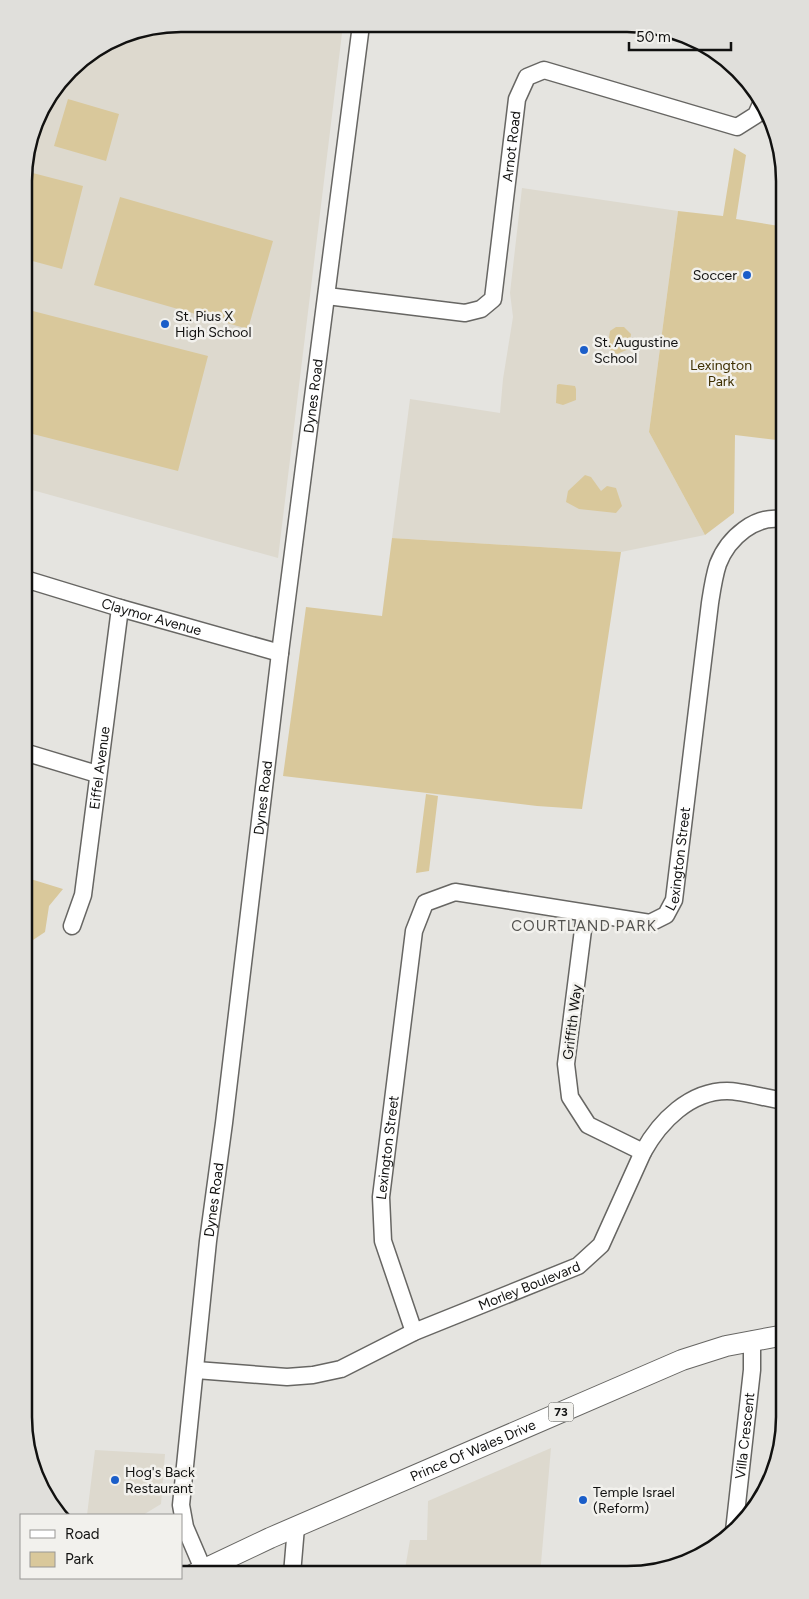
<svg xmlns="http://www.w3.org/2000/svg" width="809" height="1599" font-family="Figtree,sans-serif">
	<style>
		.built { fill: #ddd9ce }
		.green { fill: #d9c89b }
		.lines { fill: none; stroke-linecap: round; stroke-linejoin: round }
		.minor-casing { stroke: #676663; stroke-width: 19 }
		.major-casing { stroke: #676663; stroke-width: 22 }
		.minor { stroke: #fff; stroke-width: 16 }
		.major { stroke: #fff; stroke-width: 20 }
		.poi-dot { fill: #1b5ec9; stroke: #f2f1ed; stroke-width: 2 }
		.labels { text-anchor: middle; stroke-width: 5; stroke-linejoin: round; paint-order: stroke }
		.shield { fill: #f2f1ed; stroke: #545452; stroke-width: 1 }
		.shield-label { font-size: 12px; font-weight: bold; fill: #111110 }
		.street-label { font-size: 14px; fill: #111110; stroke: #f2f1ed }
		.poi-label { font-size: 14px; fill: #111110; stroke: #f2f1ed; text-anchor: start }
		.park-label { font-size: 14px; fill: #3e2f00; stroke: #f2f1ed }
		.neighbourhood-label { font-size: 15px; letter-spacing: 1px; fill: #545350; stroke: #f2f1ed }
		.rim { fill: none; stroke: #111110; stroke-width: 2.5 }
	</style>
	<rect width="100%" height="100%" fill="#e5e4e0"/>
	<path class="built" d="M181 24 343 25 278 558 25 488V161L40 111 77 63 121 36Z
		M522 188 678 211 649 432 705 535 621 552 392 538 410 399 500 413 503 379 513 317 510 293Z
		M551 1448 540 1575H404L410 1540H427L428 1501Z
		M95 1450 165 1454 161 1504 143 1515H87Z"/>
	<path class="green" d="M68 99 119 114 106 161 54 146Z
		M734 148 746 155 736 219 785 227V441L735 435 734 513 705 535 649 432 678 211 723 216Z
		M25 171 83 186 62 269 25 259Z
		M120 197 273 241 248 329 94 285Z
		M25 309 208 356 178 471 25 432Z
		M616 327H624L631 334 629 349 617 354 611 352 608 343 610 331Z
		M559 384 575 386 576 389V400L563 405 556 403 557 385Z
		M585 475 591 477 601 491 607 486 616 488 622 506 616 513 579 509 566 502 568 491Z
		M392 538 621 552 582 809 537 806 283 776 306 607 382 616Z
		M426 794 438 796 429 871 416 873Z
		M24 877 63 889 49 906 45 932 24 946Z"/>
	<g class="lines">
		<defs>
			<g id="minor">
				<path id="s1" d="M327 296 465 313 481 309 493 299 517 99 527 77 544 70 737 127 756 115 760 106"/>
				<path id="s2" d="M25 579 120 608 280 653"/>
				<path d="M24 752 97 774"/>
				<path d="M585 914 566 1064 570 1097 588 1125 643 1152"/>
				<path id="s3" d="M72 926 83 895 120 608"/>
				<path id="s4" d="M414 1332 383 1241 381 1197 414 931 425 903 455 892 650 923 666 915 674 900 710 603C712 590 714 576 718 564 728 538 756 513 785 520"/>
				<path id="s5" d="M196 1370 287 1377 313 1375 341 1369 414 1332 578 1266 601 1245 643 1152C660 1121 690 1091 727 1091 742 1091 769 1099 785 1101"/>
				<path id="s6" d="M734 1531 752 1370V1340"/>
				<path id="s7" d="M203 1569 185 1527 181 1505 208 1241 224 1123 280 653 361 25"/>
				<path d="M292 1574 296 1527"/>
			</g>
			<g id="major">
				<path id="s8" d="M194 1574 270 1538 682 1360 726 1346 785 1335"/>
			</g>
		</defs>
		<use href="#minor" class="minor-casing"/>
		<use href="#major" class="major-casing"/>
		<use href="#minor" class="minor"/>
		<use href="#major" class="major"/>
	</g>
	<g class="poi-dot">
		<circle cx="747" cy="275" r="5"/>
		<circle cx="165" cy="324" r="5"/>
		<circle cx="584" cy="350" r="5"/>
		<circle cx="115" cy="1480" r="5"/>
		<circle cx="583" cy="1500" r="5"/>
	</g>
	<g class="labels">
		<rect class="shield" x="548.5" y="1402.5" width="25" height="19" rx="4"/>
		<g class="shield-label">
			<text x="561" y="1416">73</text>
		</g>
		<g class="street-label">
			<text dy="5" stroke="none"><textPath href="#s1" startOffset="325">Arnot Road</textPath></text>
			<text dy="5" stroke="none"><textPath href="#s7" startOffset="1185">Dynes Road</textPath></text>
			<text dy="5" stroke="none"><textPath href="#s2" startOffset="132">Claymor Avenue</textPath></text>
			<text dy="5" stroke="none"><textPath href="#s3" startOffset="161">Eiffel Avenue</textPath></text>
			<text dy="5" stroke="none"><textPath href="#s7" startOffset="780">Dynes Road</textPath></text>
			<text dy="5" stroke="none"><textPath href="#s4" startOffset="744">Lexington Street</textPath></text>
			<text transform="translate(572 1022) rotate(-83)" y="5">Griffith Way</text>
			<text dy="5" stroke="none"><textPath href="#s4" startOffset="190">Lexington Street</textPath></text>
			<text dy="5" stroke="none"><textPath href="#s7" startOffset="375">Dynes Road</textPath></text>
			<text dy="5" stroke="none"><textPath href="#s5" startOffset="352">Morley Boulevard</textPath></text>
			<text dy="5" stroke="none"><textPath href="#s6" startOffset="96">Villa Crescent</textPath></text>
			<text dy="5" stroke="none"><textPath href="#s8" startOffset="305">Prince Of Wales Drive</textPath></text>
		</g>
		<g class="poi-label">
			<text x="737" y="280" text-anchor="end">Soccer</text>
			<text x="175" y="321">St. Pius X<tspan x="175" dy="16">High School</tspan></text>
			<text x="594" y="347">St. Augustine<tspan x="594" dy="16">School</tspan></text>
			<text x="125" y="1477">Hog's Back<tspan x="125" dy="16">Restaurant</tspan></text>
			<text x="593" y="1497">Temple Israel<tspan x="593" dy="16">(Reform)</tspan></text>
		</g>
		<g class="park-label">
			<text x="721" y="370">Lexington<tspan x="721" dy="16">Park</tspan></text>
		</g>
		<g class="neighbourhood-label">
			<text x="584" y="931">COURTLAND PARK</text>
		</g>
	</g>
	<path d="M0 0H809V1599H0ZM181 32H627A149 149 0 0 1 776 181V1417A149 149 0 0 1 627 1566H181A149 149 0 0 1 32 1417V181A149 149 0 0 1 181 32Z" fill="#e0dfdb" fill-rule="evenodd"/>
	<path class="rim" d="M181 32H627A149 149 0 0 1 776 181V1417A149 149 0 0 1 627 1566H181A149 149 0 0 1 32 1417V181A149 149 0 0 1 181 32Z"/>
	<rect x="20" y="1514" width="162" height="65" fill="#f2f1ed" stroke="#989795"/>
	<rect x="30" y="1530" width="25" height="8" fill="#ffffff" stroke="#989795"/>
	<text x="65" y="1539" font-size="15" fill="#111110">Road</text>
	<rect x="30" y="1552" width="25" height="15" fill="#d9c89b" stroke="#989795"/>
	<text x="65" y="1564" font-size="15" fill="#111110">Park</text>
	<path d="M629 42v8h102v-8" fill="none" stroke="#111110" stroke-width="2.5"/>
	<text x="636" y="42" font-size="15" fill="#111110" stroke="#f2f1ed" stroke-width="4" paint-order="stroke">50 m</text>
</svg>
